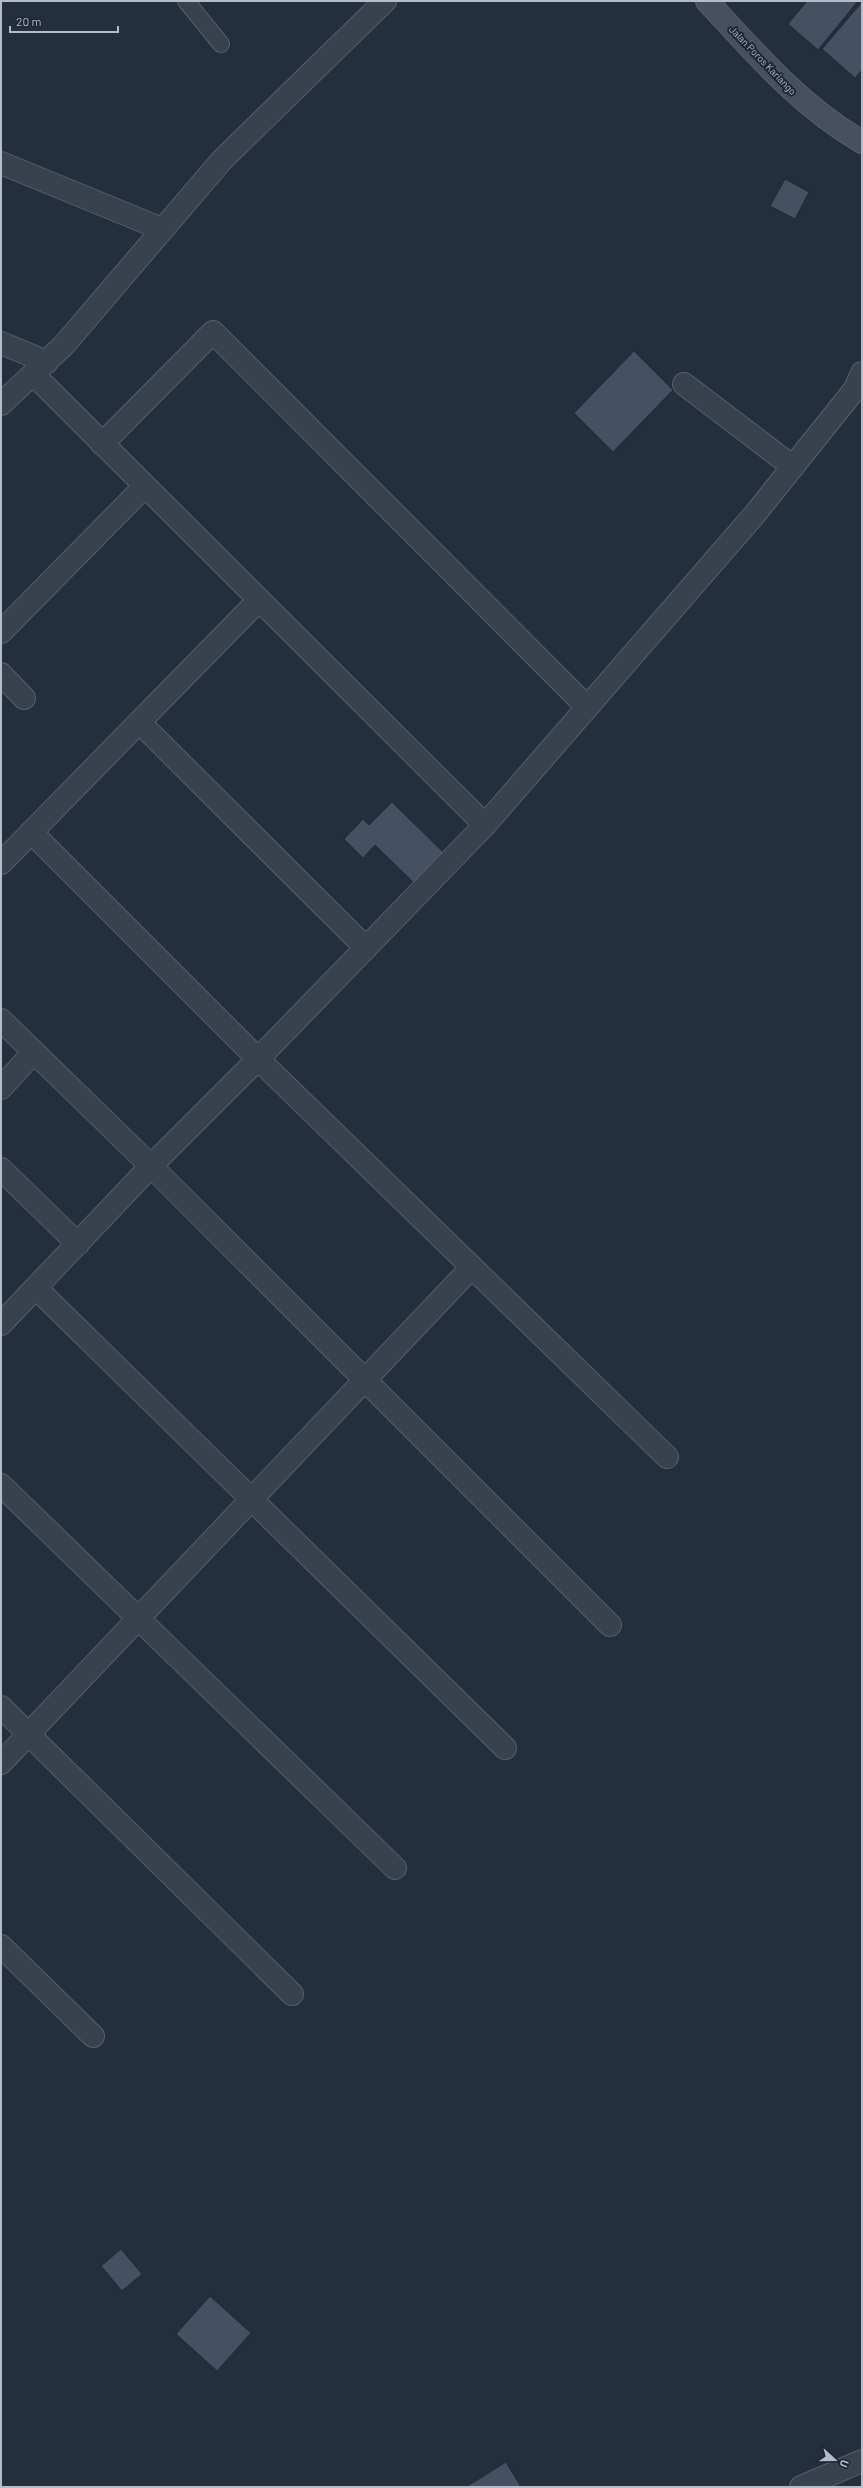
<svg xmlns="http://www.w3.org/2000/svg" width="863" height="2488" font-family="Barlow,sans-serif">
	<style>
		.building { fill: #455162; stroke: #1f2835 }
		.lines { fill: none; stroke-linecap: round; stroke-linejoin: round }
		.service-casing { stroke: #565f6c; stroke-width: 18 }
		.minor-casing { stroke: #565f6c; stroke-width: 24 }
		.secondary-casing { stroke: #565f6c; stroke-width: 24 }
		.service { stroke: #38414e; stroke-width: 16 }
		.minor { stroke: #38414e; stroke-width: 22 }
		.secondary { stroke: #465061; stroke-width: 22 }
		.labels { text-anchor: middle; stroke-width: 4; stroke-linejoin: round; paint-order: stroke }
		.street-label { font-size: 10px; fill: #b4bcc9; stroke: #1d2633 }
	</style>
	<rect width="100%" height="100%" fill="#242f3e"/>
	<path class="building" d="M807 1H858L818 50 788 24Z
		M862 2V70L855 78 822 49Z
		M785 179 809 192 795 219 770 206Z
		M634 351 673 390 613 452 574 413Z
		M392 802 444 853 414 883 375 845 363 858 344 839 363 819 369 825Z
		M121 2249 142 2274 122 2291 101 2266Z
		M210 2296 251 2333 217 2371 176 2334Z
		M506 2462 521 2487H466Z"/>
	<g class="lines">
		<defs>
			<path id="service" d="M186 1 221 44"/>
			<path id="minor" d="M1 163 162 229
				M1 343 47 362
				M33 374 485 825
				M684 384 793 467
				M1 404 64 345 222 160 385 1
				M102 444 213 332 587 707
				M1 632 145 486
				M1 674 24 698
				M139 722 366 948
				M31 832 258 1059 667 1457
				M1 863 259 600
				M1 1020 151 1166 610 1625
				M1 1088 34 1052
				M1 1169 78 1244
				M36 1288 505 1748
				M1 1324 151 1166 258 1059 485 825 755 514 855 389 862 373
				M1 1485 395 1868
				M1 1707 292 1994
				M1 1763 472 1267
				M1 1946 93 2036
				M801 2487 862 2461"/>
			<path id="secondary" d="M707 1C755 53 800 106 862 142"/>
		</defs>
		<use href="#service" class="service-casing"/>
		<use href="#minor" class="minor-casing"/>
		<use href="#secondary" class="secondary-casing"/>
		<use href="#service" class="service"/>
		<use href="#minor" class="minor"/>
		<use href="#secondary" class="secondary"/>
	</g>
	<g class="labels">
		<g class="street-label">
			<text transform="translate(763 60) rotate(46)" y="4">Jalan Poros Kariango</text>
		</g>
	</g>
	<rect width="863" height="2488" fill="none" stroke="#b4bcc9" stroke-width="4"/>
	<g transform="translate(835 2460) rotate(111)" stroke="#1d2633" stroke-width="3" paint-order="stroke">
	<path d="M0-3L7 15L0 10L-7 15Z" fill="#b4bcc9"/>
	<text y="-6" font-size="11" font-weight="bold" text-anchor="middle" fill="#b4bcc9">U</text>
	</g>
	<path d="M10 26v6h108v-6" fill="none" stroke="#b4bcc9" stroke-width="2"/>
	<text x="16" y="26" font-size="12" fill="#b4bcc9" stroke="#1d2633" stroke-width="3" paint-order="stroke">20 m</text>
</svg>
